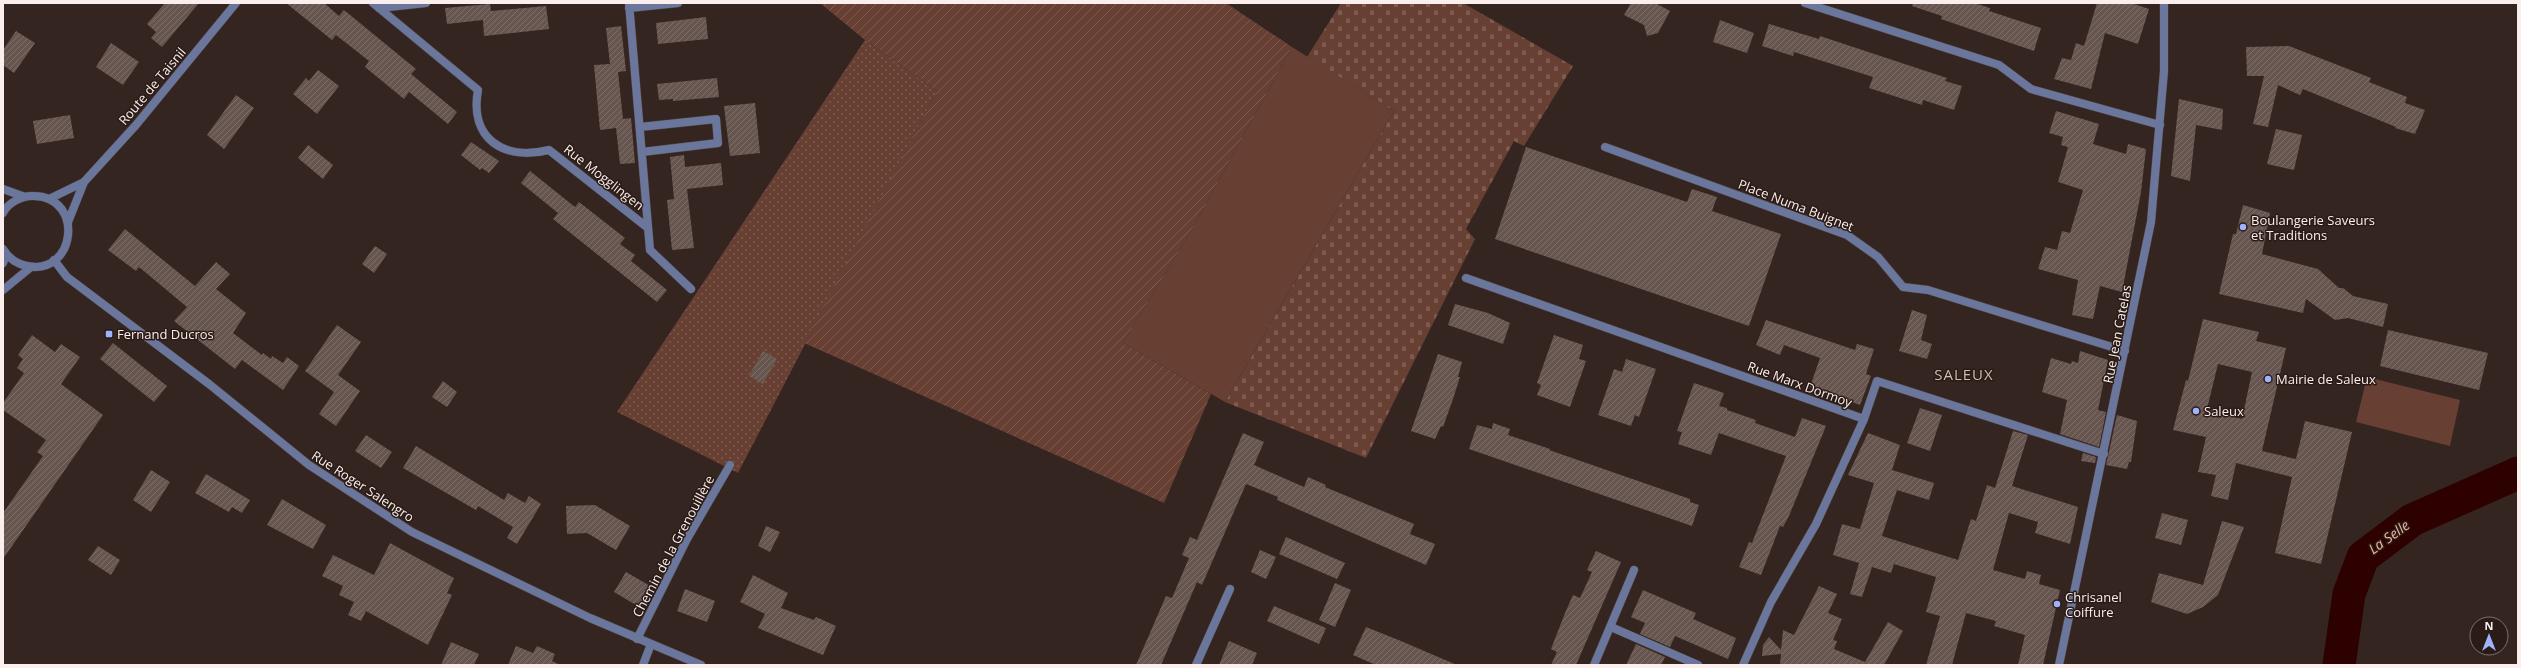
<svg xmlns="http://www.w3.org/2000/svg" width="2521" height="668" font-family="'Open Sans',sans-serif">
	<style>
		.grass { fill: url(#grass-dots) }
		.cemetery { fill: url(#cemetery-stones) }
		.park { fill: #673f33 }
		.garden { fill: url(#garden-furrows) }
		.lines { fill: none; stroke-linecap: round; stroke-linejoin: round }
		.river { stroke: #2d0100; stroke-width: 33 }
		.building { fill: url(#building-hatch); fill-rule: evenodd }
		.minor-casing { stroke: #50413d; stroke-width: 9 }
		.tertiary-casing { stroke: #50413d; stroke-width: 9 }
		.minor { stroke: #6b769d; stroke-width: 8 }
		.tertiary { stroke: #6b769d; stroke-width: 8 }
		.poi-dot { fill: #9fb3fd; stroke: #2a1b17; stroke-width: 1.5 }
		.labels { text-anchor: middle; stroke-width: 3; stroke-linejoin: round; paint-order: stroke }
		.street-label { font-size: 13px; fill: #faefec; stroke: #2a1b17 }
		.poi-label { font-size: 13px; fill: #faefec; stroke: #2a1b17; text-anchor: start }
		.water-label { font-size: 14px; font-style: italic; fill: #f5b19c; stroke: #2a1b17 }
		.quarter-label { font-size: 15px; letter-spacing: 1px; fill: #cfbbb5; stroke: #2a1b17 }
	</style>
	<defs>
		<pattern id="grass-dots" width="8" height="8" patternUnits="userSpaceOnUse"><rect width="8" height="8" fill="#673f33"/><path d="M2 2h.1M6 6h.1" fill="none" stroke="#7e5b51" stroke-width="1.8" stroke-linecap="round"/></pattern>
		<pattern id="cemetery-stones" width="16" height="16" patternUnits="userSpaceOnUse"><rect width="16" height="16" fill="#673f33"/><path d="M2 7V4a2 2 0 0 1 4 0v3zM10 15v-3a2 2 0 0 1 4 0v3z" fill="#7e5b51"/></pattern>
		<pattern id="garden-furrows" width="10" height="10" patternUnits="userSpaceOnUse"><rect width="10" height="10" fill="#673f33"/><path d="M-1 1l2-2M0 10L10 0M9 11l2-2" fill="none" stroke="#7e5b51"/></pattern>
		<pattern id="building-hatch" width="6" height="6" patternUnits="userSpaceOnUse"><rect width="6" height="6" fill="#675550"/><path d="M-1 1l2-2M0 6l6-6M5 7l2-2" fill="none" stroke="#7e6e69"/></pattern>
	</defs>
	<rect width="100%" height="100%" fill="#342520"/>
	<path class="grass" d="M865 40 937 91 738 473 617 412Z"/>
	<path class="cemetery" d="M1341 3H1463L1573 66 1524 146 1514 141 1466 229 1475 239 1366 458 1225 402 1394 111 1307 57Z"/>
	<path class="park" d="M1292 47 1394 111 1225 402 1123 343 1191 231Z
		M2367 377 2460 400 2450 446 2356 422Z"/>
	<path class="garden" d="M820 3H1226L1292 47 1191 231 1123 343 1211 394 1164 503 804 343 937 91 865 40Z"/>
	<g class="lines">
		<path class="river" d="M2339 665 2349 594 2363 557 2412 520 2518 473"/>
	</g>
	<path class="building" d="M165 3H199L162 47 151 38 156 32 147 24Z
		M286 3H324L339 16 344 10 416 69 411 74 457 112 448 124 409 92 404 99 365 67 369 61 336 35 332 40Z
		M1631 3H1655L1670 11 1658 33 1647 36 1644 25 1624 15Z
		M1913 3H1974L1990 8 1989 11 2041 28 2034 51 1941 19 1942 16 1912 6Z
		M2097 3H2131L2149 9 2138 44 2105 33 2091 89 2054 79 2062 58 2071 60 2076 43 2084 46Z
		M490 4 491 11 546 6 549 29 484 36 483 20 447 24 445 8Z
		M706 17 708 39 658 44 656 23Z
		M1720 20 1754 33 1747 53 1713 42Z
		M1769 24 1819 39 1820 36 1947 78 1945 81 1962 86 1954 110 1923 100 1922 105 1869 88 1873 77 1794 52 1793 56 1762 46Z
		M621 26 626 71 618 72 623 119 631 118 635 163 620 164 616 128 600 130 594 65 610 64 606 28Z
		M16 31 35 43 14 73 3 65V50Z
		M111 43 139 62 123 85 96 67Z
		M2289 46 2371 78 2369 82 2407 97 2405 103 2425 110 2415 134 2395 128 2396 127 2303 89 2300 95 2278 85 2268 127 2253 124 2264 76H2247L2246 47Z
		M318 70 339 86 317 114 293 94 306 78 309 81Z
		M717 78 719 97 673 101V99L659 100 657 84Z
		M236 95 254 108 224 149 207 135Z
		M2179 99 2223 109 2222 130 2196 125 2190 181 2171 176Z
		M755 103 760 153 730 156 724 106Z
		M2056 111 2099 124 2093 144 2126 154 2128 144 2146 149 2141 192 2122 292 2100 286 2093 319 2072 315 2078 280 2038 269 2045 247 2057 250 2062 231 2070 233 2083 190 2058 182 2068 147 2061 145 2063 137 2049 133Z
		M70 115 74 138 37 144 33 121Z
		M2276 129 2302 135 2294 170 2267 164Z
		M471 142 499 161 489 173 482 168 480 170 461 155Z
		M308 145 333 165 323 179 298 158Z
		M1526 147 1687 202 1692 189 1717 197 1712 211 1781 234 1749 326 1495 239Z
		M684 155 685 167 721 163 723 185 687 189 694 248 672 250 667 200 674 199 670 157Z
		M530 171 575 207 579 202 625 238 620 244 635 255 631 261 667 290 657 302 553 219 558 213 521 183Z
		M2243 205 2270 213 2262 254 2318 269 2339 288H2343L2353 296 2388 304 2383 327 2348 318 2335 320 2306 299 2303 313 2219 294 2233 234H2236Z
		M125 229 195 286 216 262 230 274 216 289 246 313 233 333 262 355 263 353 271 359 272 356 283 363 287 357 299 366 283 390 242 360 235 369 174 321 187 307 139 267 136 271 108 250Z
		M375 246 387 254 374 273 362 264Z
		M1455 304 1488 313 1510 323 1503 344 1448 325Z
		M1912 310 1927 315 1921 340 1932 344 1927 359 1899 351Z
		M2203 319 2259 332 2256 341 2286 348 2262 451 2296 459 2305 421 2352 432 2321 564 2275 553 2292 477 2236 463 2228 500 2211 496 2216 475 2198 472 2206 437 2173 430 2186 380 2188 381ZM2218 364 2252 372 2242 419 2207 409Z
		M1766 320 1855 350 1857 344 1874 349 1866 374 1871 376 1860 405 1810 387 1820 358 1784 345 1780 355 1756 345Z
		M337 325 361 342 338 375 360 391 336 426 319 414 334 392 305 371Z
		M2388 330 2488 353 2479 390 2380 366Z
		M32 335 55 352 61 344 80 357 61 384 103 415 3 559V513L43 456 37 452 46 440 3 410V403L24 373 17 368 23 359 18 355Z
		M1554 335 1583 345 1579 359 1586 361 1570 407 1537 395 1541 385 1537 383Z
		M113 343 167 386 154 402 100 359Z
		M763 351 777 359 763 384 749 376Z
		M2080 351 2108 360 2098 410 2106 412 2099 447 2060 434 2067 400 2042 392 2051 358 2071 364 2072 361 2078 363Z
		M1438 354 1462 362 1458 377H1460L1453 399 1443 427 1441 426 1435 439 1411 431Z
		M1626 359 1656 369 1639 417 1635 415 1631 426 1598 415 1614 369 1622 372Z
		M443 381 457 392 447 407 432 397Z
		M1694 383 1724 393 1719 406 1727 408V410L1756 420 1755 423 1795 437 1802 418 1826 426 1789 516 1783 527 1780 526 1761 575 1739 567 1749 542 1752 543 1786 456 1719 433 1711 455 1678 444 1682 432 1677 431Z
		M1920 408 1942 415 1930 451 1907 443Z
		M2117 415 2137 421 2131 462H2129L2127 469 2106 465Z
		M1493 423 1510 429 1508 435 1550 449 1549 450 1690 499V502L1699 505 1692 526 1469 449 1477 425 1492 429Z
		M2013 431 2028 435 2012 486 2078 507 2070 544 2035 533 2038 522 2009 513 1993 570 2025 579 2027 571 2041 575 2039 584 2060 590 2043 665H2018L2025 635 1994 626 1996 621 1966 613 1952 665H1926L1940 616 1926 612 1936 577 1894 564 1891 573 1872 567 1862 597 1850 594 1859 563 1833 555 1842 524 1860 529 1874 483 1848 475 1868 433 1900 445 1892 470 1934 483 1929 500 1897 490 1882 536 1958 560 1971 519 1976 521 1987 485 1995 488Z
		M1243 433 1264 442 1254 465 1304 487 1308 477 1326 485 1325 487 1414 524 1410 534 1435 544 1426 565 1295 508 1277 500 1278 497 1246 484 1202 585 1197 582 1161 665H1136L1166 596 1172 598 1189 558 1182 555 1190 537 1197 540Z
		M366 435 392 452 381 468 355 451Z
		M416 446 504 500 508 493 525 503 529 496 541 504 517 544 507 538 513 527 478 506 476 510 403 468Z
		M2083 453 2096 457 2095 463 2081 461Z
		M151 470 170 482 151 512 133 500Z
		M206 474 250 500 242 513 232 507 229 512 195 493Z
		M282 499 326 525 313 549 267 525Z
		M595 505 630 526 616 550 587 533 567 534 566 506Z
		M2162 513 2188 520 2181 545 2155 538Z
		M2222 521 2244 527 2218 595 2203 607 2187 614 2151 602 2159 573 2203 585Z
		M766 526 780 532 770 552 758 546Z
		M1286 537 1345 563 1337 579 1279 554Z
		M390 543 454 578 447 593 452 595 428 645 366 611 361 621 348 615 354 602 339 595 343 586 322 576 333 555 374 575Z
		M98 546 120 560 111 575 88 560Z
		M1260 550 1276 557 1266 579 1251 572Z
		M1596 551 1621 562 1576 665H1551L1557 652 1551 649 1565 613 1573 595 1580 598 1592 572 1587 570Z
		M626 572 652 587 641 608 614 592Z
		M753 575 788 593 781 608 814 620 816 617 836 626 823 655 758 628 765 614 740 602Z
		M1335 583 1351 590 1335 627 1319 620Z
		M1819 586 1837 594 1828 613 1842 619 1833 640 1837 641 1834 649 1865 662 1888 622 1903 631 1884 665H1780L1781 654 1762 656 1763 645 1769 637 1781 650 1783 630 1794 635Z
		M685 589 715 601 707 622 677 611Z
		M1643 590 1696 613 1693 619 1736 638 1728 659 1675 636 1670 647 1640 634 1645 623 1631 617Z
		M1274 606 1326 628 1319 644 1267 621Z
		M1366 627 1401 641 1457 665H1376L1353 655Z
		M1229 641 1257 653 1252 665H1219Z
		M451 642 479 654 474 665H441Z
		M1636 644 1665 657 1661 665H1626Z
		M516 646 533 653 537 646 555 654 552 661 560 665H508Z"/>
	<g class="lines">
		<defs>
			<path id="minor" d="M373 3 478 90C469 139 504 161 549 150L648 228
				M629 3 650 250 691 289
				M1805 3 1999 65 2031 89 2160 125
				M379 8 426 3
				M629 8 678 3
				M640 127 716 119 718 143 642 152
				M1605 147 1847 235 1878 257 1903 287 1928 290 2125 351
				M1466 278 1864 419 1877 381 2104 454
				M1611 627 1698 665
				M637 639 687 539 730 465
				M643 665 651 644
				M1196 665 1230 589
				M1594 665 1634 570
				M1743 665 1771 602 1816 524 1864 419"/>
			<path id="tertiary" d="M3 189 25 197
				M49 199 84 182 136 125 236 3
				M3 213C8 203 22 195 34 196 85 197 76 276 27 266 17 264 9 259 3 249
				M68 222 84 182
				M54 260 67 277 209 384 309 465 412 532 590 618 701 665
				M3 263 6 255
				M3 290 31 267
				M2059 665 2151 222 2164 71V3"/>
		</defs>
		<use href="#minor" class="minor-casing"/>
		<use href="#tertiary" class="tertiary-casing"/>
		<use href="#minor" class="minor"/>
		<use href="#tertiary" class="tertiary"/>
	</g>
	<g class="poi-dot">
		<circle cx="2243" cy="227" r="4"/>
		<rect x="105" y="330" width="8" height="8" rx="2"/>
		<circle cx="2268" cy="379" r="4"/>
		<circle cx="2196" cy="411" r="4"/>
		<circle cx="2057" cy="604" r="4"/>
	</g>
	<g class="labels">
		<g class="street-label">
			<text transform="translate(152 86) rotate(-50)" y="5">Route de Taisnil</text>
			<text transform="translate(604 177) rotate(38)" y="5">Rue Mogglingen</text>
			<text transform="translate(1796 205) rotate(21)" y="5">Place Numa Buignet</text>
			<text transform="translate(2117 334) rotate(-79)" y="5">Rue Jean Catelas</text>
			<text transform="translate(1800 384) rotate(20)" y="5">Rue Marx Dormoy</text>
			<text transform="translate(363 486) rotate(33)" y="5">Rue Roger Salengro</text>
			<text transform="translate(673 546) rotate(-62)" y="5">Chemin de la Grenouillère</text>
		</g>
		<g class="poi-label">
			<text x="2251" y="225">Boulangerie Saveurs<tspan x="2251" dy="15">et Traditions</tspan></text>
			<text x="117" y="339">Fernand Ducros</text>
			<text x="2276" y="384">Mairie de Saleux</text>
			<text x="2204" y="416">Saleux</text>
			<text x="2065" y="602">Chrisanel<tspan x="2065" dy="15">Coiffure</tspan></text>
		</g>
		<g class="water-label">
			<text transform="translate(2389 537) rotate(-36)" y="5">La Selle</text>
		</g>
		<g class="quarter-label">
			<text x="1964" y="380">SALEUX</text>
		</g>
	</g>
	<rect width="2521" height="668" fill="none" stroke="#faefec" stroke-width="8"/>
	<g transform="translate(2489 636)"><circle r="19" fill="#2a1b17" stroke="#7d706c"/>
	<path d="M0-3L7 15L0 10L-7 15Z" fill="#9fb3fd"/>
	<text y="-6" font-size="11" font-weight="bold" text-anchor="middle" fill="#faefec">N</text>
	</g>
</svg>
